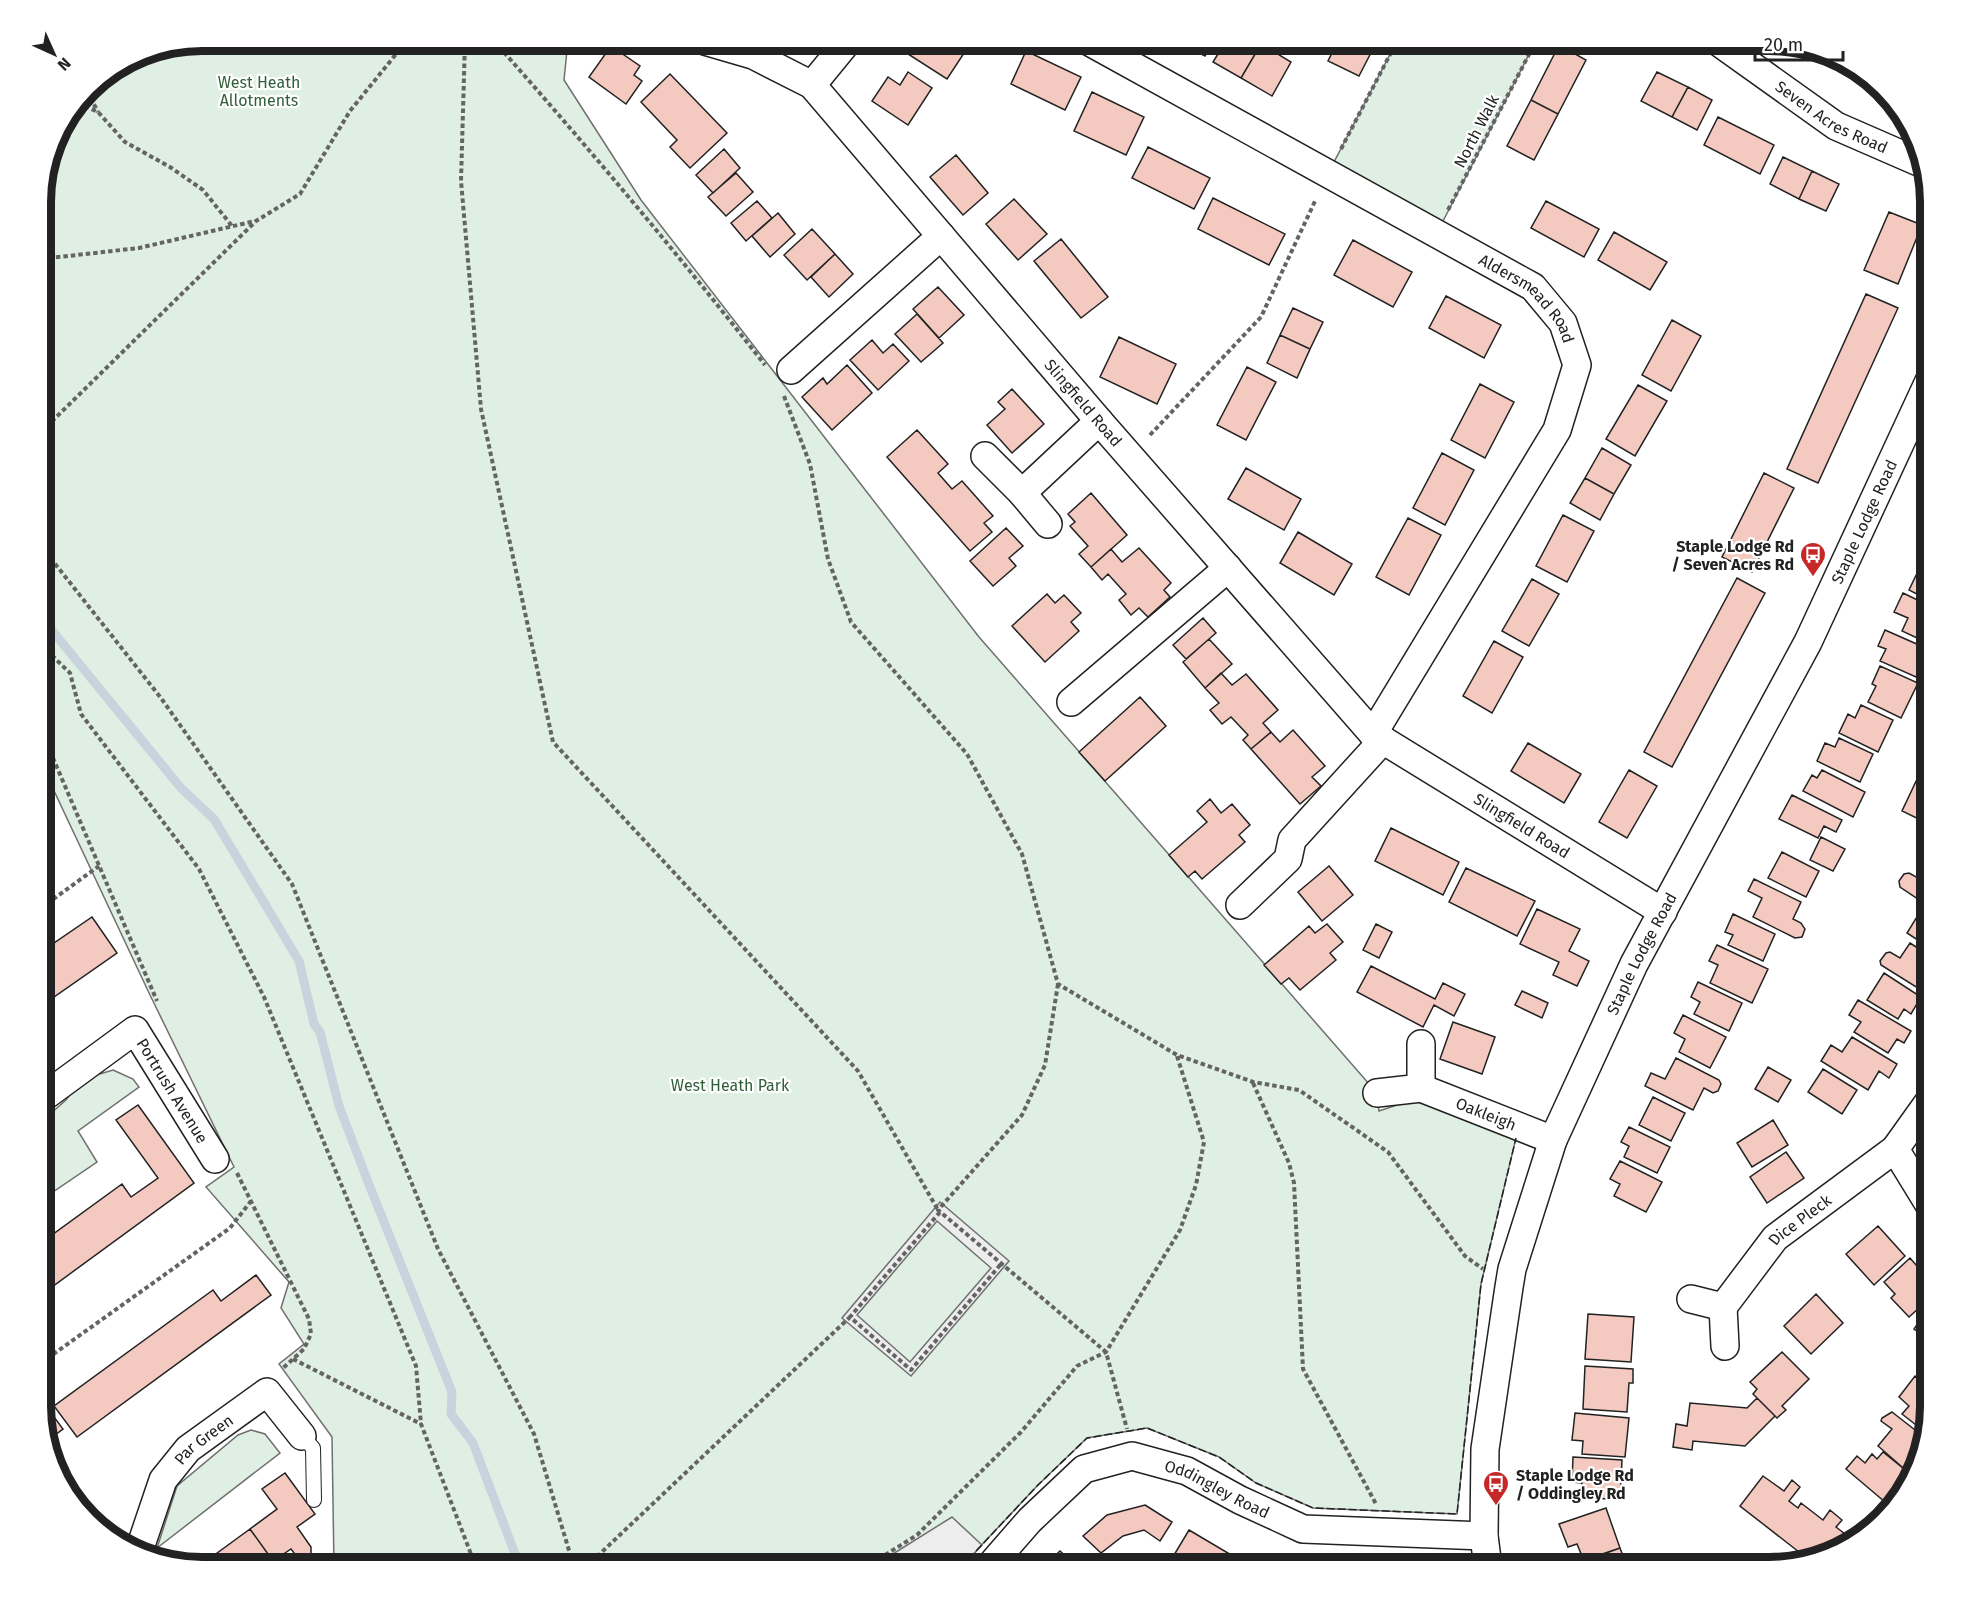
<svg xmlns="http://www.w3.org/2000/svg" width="1971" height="1608" font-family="'Fira Sans',sans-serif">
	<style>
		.green { fill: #e0efe3; stroke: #6f6f6f; stroke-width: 1.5 }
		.parking { fill: #ededed; stroke: #6f6f6f; stroke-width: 1.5; fill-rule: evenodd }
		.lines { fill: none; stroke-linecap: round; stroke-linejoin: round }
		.stream { stroke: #c7d3dd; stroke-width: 9 }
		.building { fill: #f3c9c0; stroke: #222; stroke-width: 1.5 }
		.lane-casing { stroke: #222; stroke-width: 16 }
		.street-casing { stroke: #222; stroke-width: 30 }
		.path { stroke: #646464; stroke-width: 4; stroke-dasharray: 4.5 3; stroke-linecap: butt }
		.lane { stroke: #fff; stroke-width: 14 }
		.street { stroke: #fff; stroke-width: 27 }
		.fence { stroke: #222; stroke-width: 1.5; stroke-dasharray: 8 3; stroke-linecap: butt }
		.labels { text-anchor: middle; stroke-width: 4.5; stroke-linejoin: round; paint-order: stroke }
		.park-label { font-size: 16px; fill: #2f5e38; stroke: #fff }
		.street-label { font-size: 16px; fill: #222; stroke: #fff }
		.poi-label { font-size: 16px; font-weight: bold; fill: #222; stroke: #fff; text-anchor: end }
		.rim { fill: none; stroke: #222; stroke-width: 8 }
	</style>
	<rect width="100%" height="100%" fill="#fff"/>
	<path class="green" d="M202 41H568L564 80 641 200 979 637 1377 1093 1379 1111 1418 1098 1516 1138 1481 1284 1457 1514 1313 1508 1256 1483 1219 1457 1147 1428 1087 1438 1038 1485 961 1567H334L332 1437 279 1364 304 1344 281 1308 289 1282 206 1187 234 1167 150 995 41 763V191L57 130 95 81 140 53Z
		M1397 41H1536L1442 223 1333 164Z
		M113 1070 133 1079 139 1087 78 1131 97 1162 41 1200V1122L66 1100 77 1085 93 1076Z
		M251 1430 265 1434 280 1453 157 1548 177 1486 238 1435Z"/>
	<path class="parking" d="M940 1202 1009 1261 911 1376 842 1318ZM937 1221 991 1268 910 1362 857 1315Z
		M952 1517 982 1545 961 1567H872Z"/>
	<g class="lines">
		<path class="stream" d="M41 617 181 788 214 819 299 961 314 1024 320 1032 339 1106 370 1187 452 1392 451 1414 473 1443 520 1567"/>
	</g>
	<path class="building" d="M917 41H972L947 79 908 54Z
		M1176 41H1213L1205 56Z
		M1226 41H1254L1261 44 1241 78 1213 62Z
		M1338 41H1377L1359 76 1328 61Z
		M1261 44 1291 62 1272 96 1241 78Z
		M1559 45 1586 60 1558 114 1531 100Z
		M611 46 640 66 634 75 642 81 626 104 589 77Z
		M1026 51 1081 77 1065 110 1011 84Z
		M1834 56 1875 80 1881 87 1830 65Z
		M908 72 932 88 908 125 872 101 888 77 900 85Z
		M1657 72 1688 87 1672 117 1641 101Z
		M670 74 727 133 690 168 670 147 677 140 641 102Z
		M1688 87 1712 100 1697 130 1672 117Z
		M1092 92 1144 117 1126 155 1074 131Z
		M1531 100 1558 114 1534 160 1507 146Z
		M1718 117 1774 145 1760 174 1704 145Z
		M1148 147 1210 178 1194 209 1132 178Z
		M724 149 740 168 713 193 696 175Z
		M956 155 988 193 963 215 930 177Z
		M1783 157 1812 171 1799 199 1770 184Z
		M1812 171 1839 184 1826 211 1799 199Z
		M736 173 753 192 726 216 708 197Z
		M1213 198 1285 234 1269 265 1198 229Z
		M1014 199 1047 234 1018 260 986 224Z
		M757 201 772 218 746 241 731 223Z
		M1546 201 1599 229 1584 257 1531 228Z
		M1889 212 1922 225 1898 284 1864 270Z
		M778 213 795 234 770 257 752 236Z
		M812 229 835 254 807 280 784 255Z
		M1614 232 1667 262 1650 290 1598 260Z
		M1061 239 1108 297 1081 318 1034 261Z
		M1353 240 1412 272 1393 307 1334 275Z
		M835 254 853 274 829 297 811 277Z
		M938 287 964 315 939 338 913 309Z
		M1866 294 1898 308 1818 483 1787 469Z
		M1446 296 1501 325 1484 358 1429 328Z
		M1293 308 1323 322 1310 349 1280 335Z
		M917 314 943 343 921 362 895 334Z
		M1672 320 1701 336 1671 391 1642 375Z
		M1280 335 1310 349 1297 378 1267 363Z
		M1119 337 1176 364 1157 404 1100 377Z
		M872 340 883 353 893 344 909 361 878 390 850 360Z
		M847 365 872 393 832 430 802 397 823 378 827 384Z
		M1247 367 1276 382 1246 440 1217 425Z
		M1480 384 1514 402 1485 458 1451 440Z
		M1638 385 1667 401 1635 456 1606 439Z
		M1012 389 1044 424 1012 453 987 425 1005 409 998 402Z
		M917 430 948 464 938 473 952 489 962 481 993 516 984 523 992 532 970 551 887 457Z
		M1602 448 1631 465 1614 494 1585 478Z
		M1442 453 1474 470 1445 525 1413 508Z
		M1246 468 1301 499 1284 530 1228 499Z
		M1764 473 1794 488 1752 572 1722 557Z
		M1585 478 1614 494 1600 520 1570 503Z
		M1091 493 1127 535 1091 567 1079 554 1088 546 1070 526 1075 522 1068 514Z
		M1563 515 1594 531 1567 582 1536 566Z
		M1408 518 1441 535 1409 595 1376 577Z
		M1006 528 1023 546 1009 558 1016 566 993 586 970 561Z
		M1298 532 1352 564 1334 595 1280 563Z
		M1139 548 1171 583 1164 590 1170 597 1148 617 1139 608 1131 615 1119 600 1126 594 1108 574 1102 580 1091 567 1111 549 1122 562Z
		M1921 565 1930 570V601L1909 590Z
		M1737 578 1765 593 1672 767 1644 752Z
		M1532 579 1559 594 1529 646 1502 631Z
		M1903 593 1930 606V644L1902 631 1908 618 1894 612Z
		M1047 594 1055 603 1064 595 1081 613 1071 622 1079 631 1045 662 1012 626Z
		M1203 618 1216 633 1186 659 1173 645Z
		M1885 630 1928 649 1916 677 1880 661 1886 649 1878 646Z
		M1209 639 1232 664 1205 688 1183 662Z
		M1494 641 1523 657 1492 713 1463 696Z
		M1880 666 1918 683 1901 718 1868 702 1876 686 1872 684Z
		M1221 673 1232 685 1246 674 1278 710 1263 723 1271 732 1251 749 1243 740 1248 735 1231 717 1222 724 1210 710 1219 703 1205 688Z
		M1140 697 1166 726 1105 781 1079 752Z
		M1861 705 1893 720 1878 752 1839 733 1848 714 1855 718Z
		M1293 730 1325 766 1312 777 1321 786 1300 804 1251 749 1271 732 1280 742Z
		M1839 738 1873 754 1860 782 1817 761 1825 743 1835 747Z
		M1528 743 1581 774 1564 803 1511 771Z
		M1629 770 1657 786 1627 838 1599 822Z
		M1822 770 1865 792 1853 817 1803 791 1812 775 1817 778Z
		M1919 775 1930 780 1929 824 1902 811Z
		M1792 795 1842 820 1836 832 1824 826 1818 838 1779 819Z
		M1210 799 1221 813 1232 804 1250 825 1239 835 1245 842 1202 879 1195 871 1188 877 1169 855 1207 822 1197 811Z
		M1391 828 1459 862 1443 895 1375 861Z
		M1821 837 1845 849 1833 871 1810 860Z
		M1782 852 1819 871 1806 897 1768 878Z
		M1329 866 1353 895 1322 921 1298 892Z
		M1466 868 1535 901 1517 936 1449 902Z
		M1925 869 1930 873V907L1900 887 1899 881 1904 874 1909 873 1918 878Z
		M1754 879 1801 902 1793 919 1801 923 1805 929 1802 937 1795 938 1753 917 1762 898 1748 891Z
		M1923 907 1930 911V948L1907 933Z
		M1537 909 1580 929 1569 951 1589 961 1577 986 1553 975 1559 962 1520 944Z
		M1733 914 1775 934 1763 961 1728 945 1733 935 1725 932Z
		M92 917 117 953 41 1006V952Z
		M1327 924 1343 942 1330 953 1336 960 1300 990 1289 978 1281 984 1264 965 1309 926 1315 933Z
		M1376 924 1392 932 1379 958 1363 950Z
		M1910 943 1930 956V981L1928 979 1921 990 1881 965 1880 961 1886 953 1890 952 1900 958Z
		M1717 945 1768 969 1752 1003 1710 983 1718 965 1709 961Z
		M1371 966 1435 999 1443 983 1465 994 1454 1016 1434 1005 1423 1027 1357 992Z
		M1884 973 1921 997 1911 1014 1904 1009 1898 1019 1867 1000Z
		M1698 982 1742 1003 1729 1031 1694 1014 1700 1002 1691 997Z
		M1522 991 1548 1003 1542 1018 1515 1005Z
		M1858 1000 1911 1031 1904 1043 1897 1039 1888 1053 1854 1032 1861 1022 1849 1015Z
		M1683 1015 1726 1037 1710 1068 1679 1052 1685 1039 1674 1033Z
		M1453 1022 1495 1037 1482 1074 1440 1059Z
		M1852 1037 1897 1064 1889 1078 1879 1071 1868 1090 1821 1061 1831 1045 1842 1052Z
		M1676 1058 1719 1080 1721 1084 1718 1091 1713 1093 1704 1088 1693 1110 1645 1086 1651 1073 1665 1079Z
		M1768 1067 1791 1080 1778 1102 1755 1089Z
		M1823 1069 1857 1090 1842 1114 1808 1092Z
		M1653 1097 1685 1113 1671 1141 1639 1125Z
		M138 1105 194 1183 41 1295V1243L122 1184 131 1197 158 1178 116 1120Z
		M1773 1120 1788 1145 1752 1167 1737 1143Z
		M1629 1127 1670 1147 1657 1173 1624 1157 1629 1146 1621 1142Z
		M1786 1152 1804 1178 1767 1203 1750 1177Z
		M1620 1161 1662 1182 1646 1212 1614 1196 1620 1184 1610 1179Z
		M1878 1226 1905 1256 1874 1285 1846 1254Z
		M1910 1258 1930 1281V1298L1909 1317 1891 1298 1895 1294 1884 1282Z
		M256 1275 271 1295 77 1437 54 1406 213 1290 221 1301Z
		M1816 1294 1843 1323 1811 1354 1784 1326Z
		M1930 1306V1331L1925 1337 1914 1329Z
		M1588 1314 1634 1317 1631 1362 1585 1359Z
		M1782 1352 1809 1379 1782 1406 1786 1410 1777 1418 1753 1394 1757 1389 1750 1382Z
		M1585 1366 1633 1369V1383H1629L1627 1412 1583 1409Z
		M1915 1376 1930 1388V1407L1925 1432 1902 1414 1909 1406 1899 1397Z
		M1757 1398 1775 1416 1745 1446 1693 1441 1692 1450 1673 1447 1676 1424 1687 1426 1690 1403 1747 1408Z
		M48 1409 63 1429 47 1441 41 1414Z
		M1892 1412 1924 1437 1920 1458 1909 1473 1878 1446 1892 1429 1881 1421 1882 1418Z
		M1575 1413 1629 1418 1625 1457 1582 1454 1583 1441 1572 1440Z
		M1883 1452 1909 1473 1885 1502 1846 1469 1857 1456 1865 1463 1872 1454 1877 1459Z
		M1573 1457 1622 1460 1620 1500 1581 1497 1582 1483 1572 1482Z
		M285 1473 315 1514 297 1527 311 1547V1556L304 1561 297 1557 291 1549 273 1561 250 1529 277 1509 262 1489Z
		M1763 1476 1784 1491 1792 1480 1800 1487 1789 1501 1798 1508 1801 1503 1823 1520 1830 1510 1842 1520 1836 1527 1854 1541 1840 1551 1808 1559 1740 1506Z
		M1145 1505 1172 1522 1160 1541 1144 1530 1123 1536 1101 1553 1083 1536 1107 1515Z
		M1606 1508 1620 1548 1584 1561 1577 1544 1568 1547 1559 1524Z
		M250 1529 273 1561 264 1567H198Z
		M1189 1530 1233 1556 1226 1567H1185L1171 1560Z
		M1620 1548 1625 1561 1615 1565 1616 1567H1564Z
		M1060 1551 1078 1567H1043Z
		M1245 1560 1292 1567H1243Z"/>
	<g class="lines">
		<defs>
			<path id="lane" d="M302 1436 313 1448 314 1500"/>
			<g id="street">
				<path id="s1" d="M705 41 753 55 812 85 1099 421 1373 734 1663 912"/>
				<path id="s2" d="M1088 41 1533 287 1563 323 1577 365 1557 430 1373 734"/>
				<path id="s3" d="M1717 41 1836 126 1921 163"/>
				<path d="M812 85 848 41"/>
				<path d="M791 370 941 236"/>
				<path d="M985 456 1022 493 1048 524"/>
				<path d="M1022 493 1099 421"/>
				<path d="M1071 702 1228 568"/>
				<path d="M1240 905 1288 859 1292 840 1383 740"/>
				<path id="s4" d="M1421 1088 1553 1140"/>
				<path d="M1377 1093 1421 1088V1044"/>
				<path id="s5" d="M41 1099 135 1030 215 1159"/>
				<path d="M1895 1149 1930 1206"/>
				<path id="s6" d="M1691 1299 1723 1307 1775 1238 1895 1149 1930 1100"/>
				<path d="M1723 1307 1725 1346"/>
				<path id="s7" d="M138 1554 163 1480 188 1449 267 1392 302 1436"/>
				<path id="s8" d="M989 1567 1030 1520 1084 1469 1132 1456 1187 1471 1240 1500 1303 1529 1484 1536"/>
				<path id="s9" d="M1488 1567 1484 1536 1485 1449 1509 1287 1512 1269 1553 1140 1634 964 1808 642 1930 379"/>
			</g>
		</defs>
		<use href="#lane" class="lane-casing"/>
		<use href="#street" class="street-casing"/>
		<path class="path" d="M465 41 461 181 481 409 553 742 858 1071 938 1210
			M494 41C587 146 678 254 765 365
			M87 91 98 112
			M78 103 98 112 125 142 170 167 203 190 232 226
			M1341 149 1397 41
			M1448 210 1536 41
			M41 259 139 248 255 221
			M784 396 810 464 828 559 851 622 967 754 1022 854 1058 984 1177 1055 1253 1082 1299 1090 1388 1152 1465 1256 1483 1269
			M41 432 256 221 300 194 350 111 401 48 410 41
			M1150 435 1261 317 1316 199
			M41 546 161 698 292 884 438 1249 534 1434 574 1567
			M41 645 70 673 81 714 199 869 264 997 416 1366 421 1424 476 1567
			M41 730 157 1001
			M41 908 99 866
			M1058 984 1045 1065 1022 1115 938 1210 1106 1352 1127 1429
			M1253 1083 1289 1163 1294 1183 1303 1369 1376 1504
			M237 1173 309 1319 311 1334 304 1349 282 1369
			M940 1212 850 1317 911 1370 1001 1264
			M293 1359 421 1424
			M41 1363 230 1228 251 1201
			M586 1567 850 1317
			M866 1567 917 1535 1021 1432 1077 1366 1106 1352 1180 1230 1196 1185 1204 1142 1177 1056"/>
		<use href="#lane" class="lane"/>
		<use href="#street" class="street"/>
		<path class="fence" d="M819 44 823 41
			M961 1567 1038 1485 1087 1438 1147 1428 1219 1457 1256 1483 1313 1508 1457 1514 1481 1284 1516 1138"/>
	</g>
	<defs>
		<symbol id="bus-pin" viewBox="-11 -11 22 30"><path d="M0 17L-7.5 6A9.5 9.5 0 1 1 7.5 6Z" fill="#c62828" stroke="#fff"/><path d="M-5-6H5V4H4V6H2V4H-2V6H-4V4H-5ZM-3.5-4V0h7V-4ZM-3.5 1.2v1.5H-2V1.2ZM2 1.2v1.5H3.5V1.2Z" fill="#fff"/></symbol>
	</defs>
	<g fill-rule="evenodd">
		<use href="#bus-pin" x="1798" y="540" width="30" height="40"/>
		<use href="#bus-pin" x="1481" y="1469" width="30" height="40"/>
	</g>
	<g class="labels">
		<g class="park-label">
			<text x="259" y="88">West Heath<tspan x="259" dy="18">Allotments</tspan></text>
			<text x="730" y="1091">West Heath Park</text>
		</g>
		<g class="street-label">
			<text dy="6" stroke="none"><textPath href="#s3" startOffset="138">Seven Acres Road</textPath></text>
			<text transform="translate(1476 131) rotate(-63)" y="6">North Walk</text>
			<text dy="6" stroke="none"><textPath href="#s2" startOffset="512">Aldersmead Road</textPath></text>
			<text dy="6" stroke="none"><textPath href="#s1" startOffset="534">Slingfield Road</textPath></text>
			<text dy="6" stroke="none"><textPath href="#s9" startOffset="1128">Staple Lodge Road</textPath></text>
			<text dy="6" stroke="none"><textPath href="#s1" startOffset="1149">Slingfield Road</textPath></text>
			<text dy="6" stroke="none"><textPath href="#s9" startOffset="642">Staple Lodge Road</textPath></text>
			<text dy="6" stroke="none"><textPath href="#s5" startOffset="188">Portrush Avenue</textPath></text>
			<text dy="6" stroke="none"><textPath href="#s4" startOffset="70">Oakleigh</textPath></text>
			<text dy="6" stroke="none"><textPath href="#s6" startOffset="150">Dice Pleck</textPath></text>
			<text dy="6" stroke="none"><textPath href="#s7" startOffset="136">Par Green</textPath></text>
			<text dy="6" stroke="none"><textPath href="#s8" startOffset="278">Oddingley Road</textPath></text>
		</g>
		<g class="poi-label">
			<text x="1794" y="552">Staple Lodge Rd<tspan x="1794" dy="18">/ Seven Acres Rd</tspan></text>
			<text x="1516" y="1481" text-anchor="start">Staple Lodge Rd<tspan x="1516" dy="18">/ Oddingley Rd</tspan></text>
		</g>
	</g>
	<path d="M0 0H1971V1608H0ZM202 51H1769A151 151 0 0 1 1920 202V1406A151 151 0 0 1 1769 1557H202A151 151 0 0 1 51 1406V202A151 151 0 0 1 202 51Z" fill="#fff" fill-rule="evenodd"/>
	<path class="rim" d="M202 51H1769A151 151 0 0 1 1920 202V1406A151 151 0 0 1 1769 1557H202A151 151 0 0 1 51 1406V202A151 151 0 0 1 202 51Z"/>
	<g transform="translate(54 54) rotate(135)" stroke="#ffffff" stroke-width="4.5" paint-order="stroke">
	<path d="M0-4.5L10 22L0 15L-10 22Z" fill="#222222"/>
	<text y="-9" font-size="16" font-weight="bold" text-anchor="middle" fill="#222222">N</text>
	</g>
	<path d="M1755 51v9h88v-9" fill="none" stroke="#222222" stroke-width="3"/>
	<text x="1764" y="51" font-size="18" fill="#222222" stroke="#ffffff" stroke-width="4.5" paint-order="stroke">20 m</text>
</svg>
